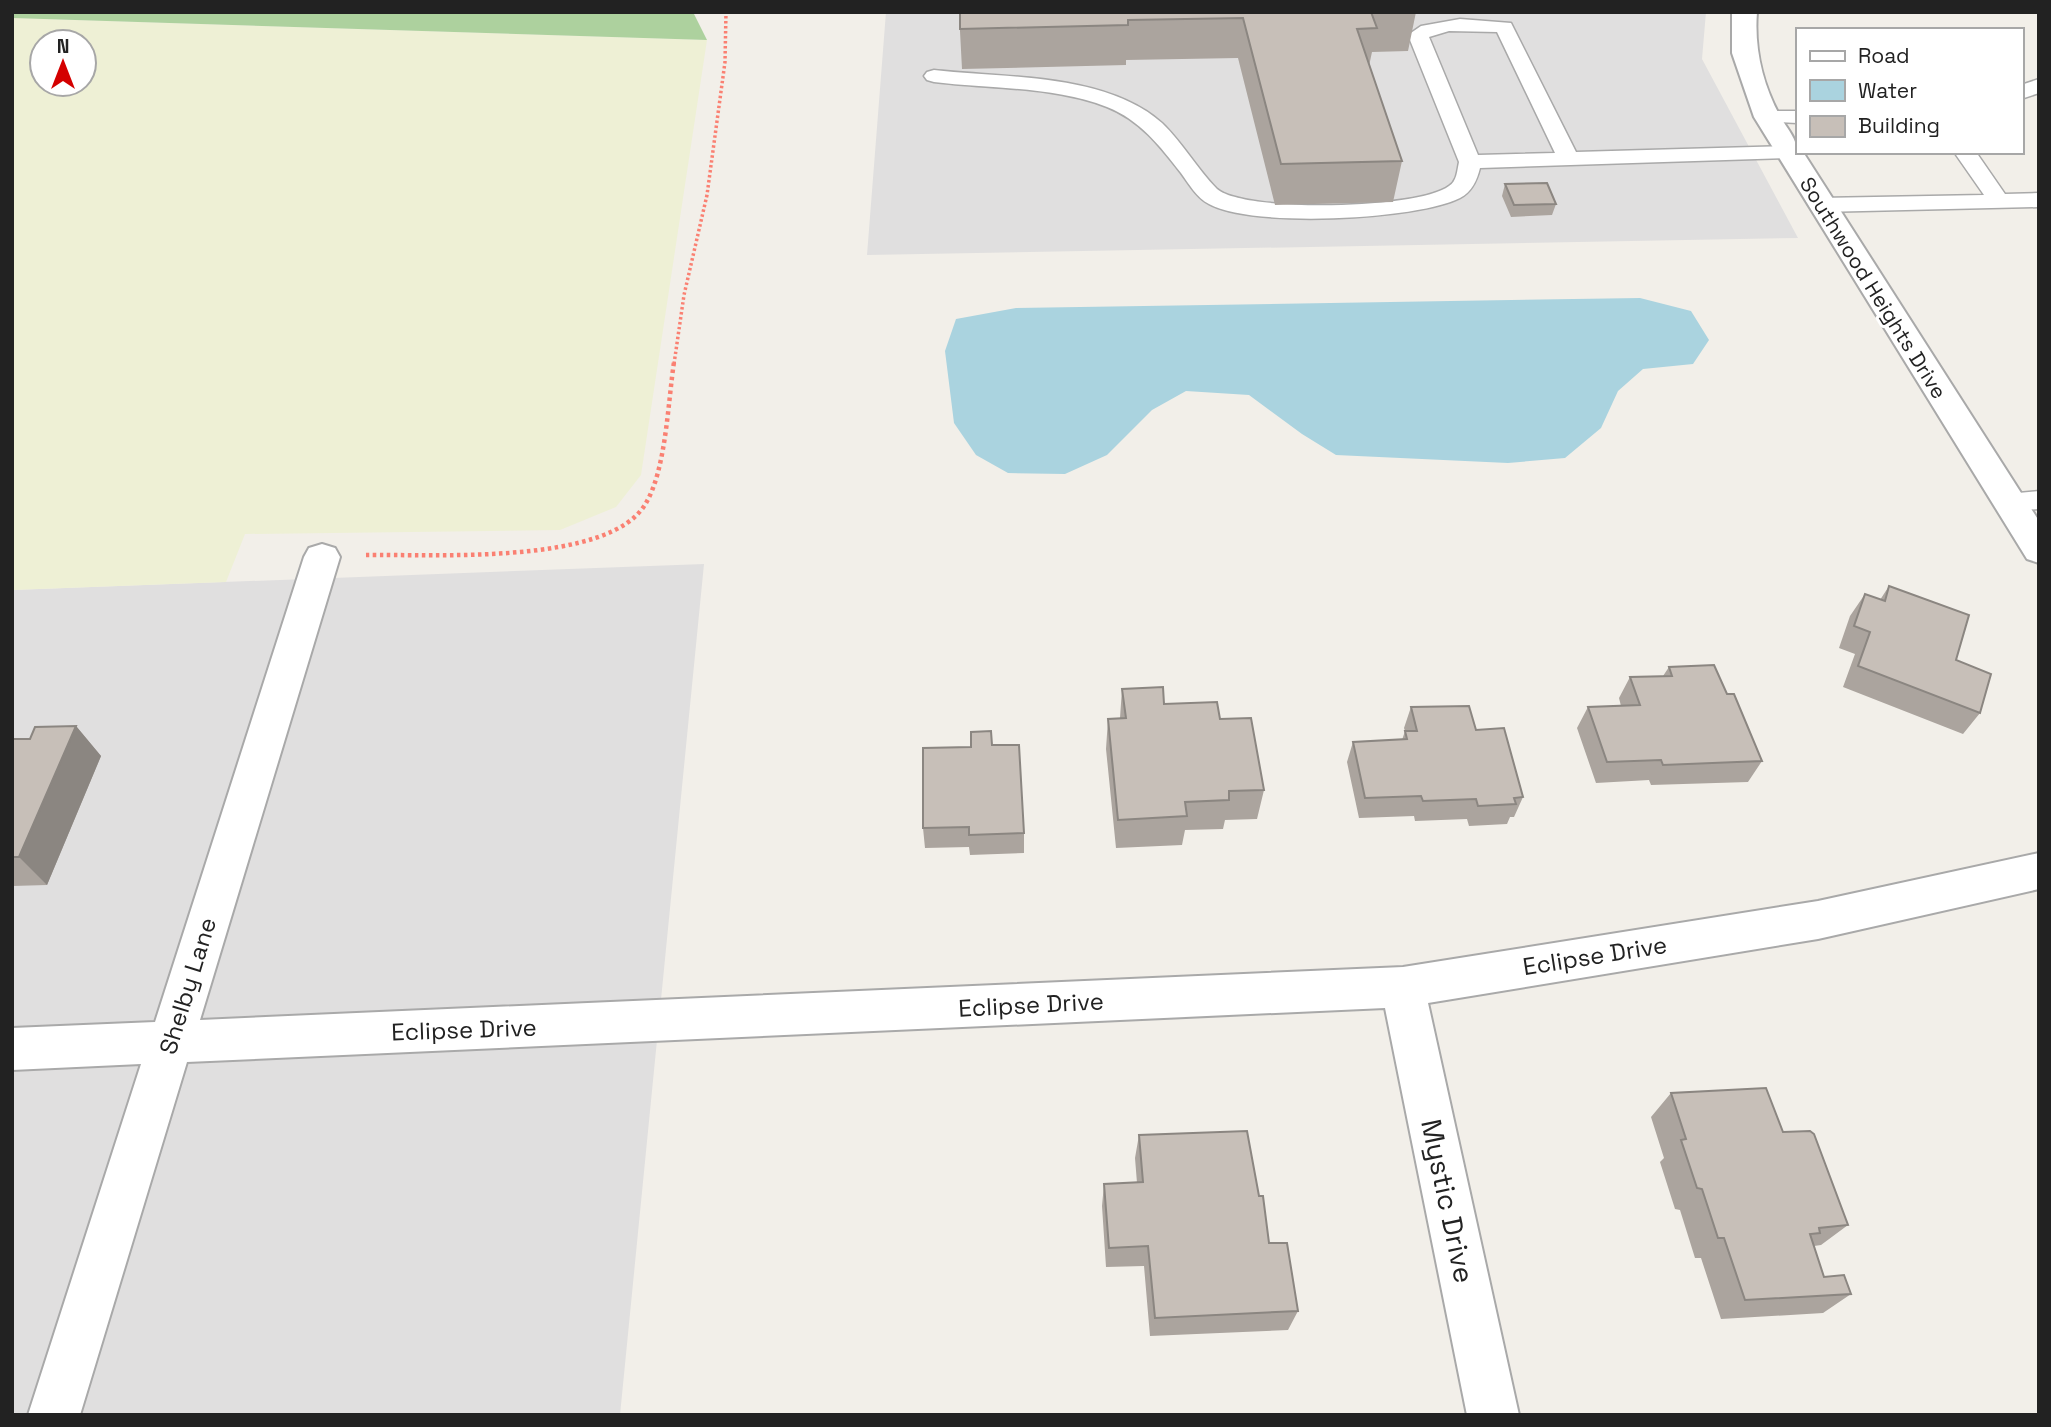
<svg xmlns="http://www.w3.org/2000/svg" width="2051" height="1427" font-family="'Space Grotesk',sans-serif">
	<style>
		.residential { fill: #e0dfdf }
		.farmland { fill: #eef0d5; fill-rule: evenodd }
		.forest { fill: #add19e }
		.water { fill: #aad3df }
		.lines { fill: none; stroke-linecap: round; stroke-linejoin: round }
		.service-casing { stroke: #a9a9a9; stroke-width: 3 }
		.minor-casing { stroke: #a9a9a9; stroke-width: 4 }
		.path-far1 { stroke: #fa8072; stroke-width: 3.5; stroke-dasharray: 2.5 2.5; stroke-linecap: butt }
		.path { stroke: #fa8072; stroke-width: 4.5; stroke-dasharray: 3.5 3.5; stroke-linecap: butt }
		.service { fill: #fff; fill-rule: evenodd }
		.minor { fill: #fff; fill-rule: evenodd }
		.wall { fill: #aba49e }
		.shaded-wall { fill: #8b8681 }
		.building { fill: #c7bfb8; stroke: #8b8681; stroke-width: 2 }
		.labels { text-anchor: middle; stroke-width: 6; stroke-linejoin: round; paint-order: stroke }
		.far-street-label { font-size: 21px; fill: #222; stroke: #fff }
		.street-label { font-size: 24px; fill: #222; stroke: #fff }
		.near-street-label { font-size: 28px; fill: #222; stroke: #fff }
	</style>
	<rect width="100%" height="100%" fill="#f2efe9"/>
	<path class="residential" d="M886 12H1706L1702 59 1798 238 867 255Z
		M704 564 620 1415H12V590Z"/>
	<path class="farmland" d="M12 18 707 40 641 475 616 507 560 530 245 534 226 582 12 590ZM42 42H84V84H42Z"/>
	<path class="forest" d="M12 12H693L707 40 12 18Z"/>
	<path class="water" d="M1640 298 1691 311 1709 340 1693 364 1643 369 1618 391 1601 428 1565 458 1508 463 1336 455 1302 434 1249 395 1186 391 1152 410 1107 455 1065 474 1008 473 976 455 954 423 945 351 956 319 1016 308Z"/>
	<g class="lines">
		<defs>
			<path id="service" d="M1460 19 1511 23 1576 152 1788 146 1796 147 1799 152 1796 157 1788 158 1480 168C1477 180 1472 192 1460 198 1417 220 1251 228 1209 204 1197 198 1189 184 1181 173 1160 146 1140 120 1107 107 1053 86 990 89 934 82L927 80 924 76 927 72 934 70C1005 78 1106 73 1162 123 1183 143 1197 169 1217 189 1245 213 1420 209 1449 186 1457 181 1457 171 1459 162L1408 35 1421 26ZM1449 31 1497 32 1555 153 1478 155 1429 37Z
				M2039 79V93L2021 99V85Z
				M1767 111H1797V123L1760 121 1757 117 1760 113Z
				M1954 152H1976L2005 194 2039 193V207L1820 212 1812 210 1809 205 1812 200 1820 198 1984 195Z
				M2039 491V509L2006 511 1997 509 1993 502 1997 495Z"/>
			<path id="minor" d="M1732 12H1757C1754 49 1763 86 1781 118 1788 130 1797 139 1797 152H1803L2039 521V563L2027 559 1754 117 1732 53Z
				M322 544 335 548 340 557 200 1020 1403 967 1818 901 2039 853V889L1818 939 1428 1003 1519 1415H1467L1385 1008 187 1062 80 1415H28L141 1064 12 1070V1028L155 1022 304 557 309 548Z"/>
		</defs>
		<use href="#service" class="service-casing"/>
		<use href="#minor" class="minor-casing"/>
		<path class="path-far1" d="M674 364 684 295 707 195 725 62 726 12"/>
		<path class="path" d="M366 555C431 554 611 566 646 503 666 469 668 402 674 362"/>
		<use href="#service" class="service"/>
		<use href="#minor" class="minor"/>
	</g>
	<path class="wall" d="M959 12H1416L1408 51 1372 52 1369 66 1402 161 1393 202 1275 205 1238 58 1126 60V65L962 69Z
		M1505 184 1556 204 1552 215 1511 217 1502 196Z
		M1889 586 1956 660 1980 713 1963 734 1843 687 1855 654 1839 648 1850 616 1865 594 1880 600Z
		M1669 667 1727 694 1762 761 1748 782 1651 785 1649 780 1596 783 1577 728 1588 707 1621 706 1619 698 1630 677 1663 676Z
		M1122 689 1164 704 1220 719 1264 790 1257 819 1225 820 1223 829 1185 830 1182 845 1116 848 1106 749 1108 719 1120 718Z
		M1411 707 1476 730 1523 797 1514 817H1510L1507 824 1469 826 1467 819 1415 821 1414 816 1359 818 1347 762 1353 742 1402 740 1405 731 1404 728Z
		M76 726 101 756 47 885 12 886V739H30Z
		M992 745 1024 833V853L970 855 969 847 925 848 923 828 971 747Z
		M1671 1093 1783 1132 1848 1225 1821 1245 1814 1246 1824 1277 1851 1294 1823 1313 1721 1319 1701 1258H1695L1680 1210 1675 1209 1660 1162 1664 1158 1651 1117Z
		M1139 1135 1259 1196 1269 1243 1298 1311 1288 1330 1150 1336 1144 1266 1106 1267 1102 1206 1104 1184 1137 1183 1135 1158Z"/>
	<path class="shaded-wall" d="M76 726 101 756 47 885 19 857Z"/>
	<path class="building" d="M960 12H1379H1371L1377 28 1357 29 1402 161 1281 164 1243 18 1128 20V25L960 29Z
		M1547 183 1556 204 1514 205 1505 184Z
		M1889 586 1969 615 1956 660 1991 674 1980 713 1858 666 1870 632 1854 626 1865 594 1885 601Z
		M1714 665 1727 694H1734L1762 761 1663 765 1661 760 1607 762 1588 707 1640 705 1630 677 1672 676 1669 667Z
		M1163 687 1164 704 1217 702 1220 719 1251 718 1264 790 1229 791V800L1185 802 1187 816 1118 820 1108 719 1126 718 1122 689Z
		M1469 706 1476 730 1504 728 1523 797 1514 798 1516 804 1478 806 1476 799 1423 801 1421 796 1365 798 1353 742 1407 739 1405 731H1417L1411 707Z
		M76 726 19 857H12V739H30L35 727Z
		M991 731 992 745H1019L1024 833 969 835V827L923 828V748L971 747V732Z
		M1766 1088 1783 1132 1810 1131 1814 1134 1848 1225 1819 1228 1820 1233 1810 1234 1824 1277 1844 1275 1851 1294 1745 1300 1724 1238H1718L1702 1189 1697 1188 1681 1140 1686 1139 1671 1093Z
		M1247 1131 1259 1196H1263L1269 1243H1287L1298 1311 1155 1318 1148 1246 1109 1248 1104 1184 1143 1182 1139 1135Z"/>
	<g class="labels">
		<g class="far-street-label">
			<text transform="translate(1873 288) rotate(58)" y="7">Southwood Heights Drive</text>
		</g>
		<g class="street-label">
			<text transform="translate(1595 956) rotate(-9)" y="8">Eclipse Drive</text>
			<text transform="translate(188 986) rotate(-73)" y="8">Shelby Lane</text>
			<text transform="translate(1031 1005) rotate(-3)" y="8">Eclipse Drive</text>
			<text transform="translate(464 1030) rotate(-2)" y="8">Eclipse Drive</text>
		</g>
		<g class="near-street-label">
			<text transform="translate(1448 1201) rotate(78)" y="10">Mystic Drive</text>
		</g>
	</g>
	<rect width="2051" height="1427" fill="none" stroke="#222222" stroke-width="28"/>
	<rect x="1796" y="28" width="228" height="126" fill="#ffffff" stroke="#a7a7a7" stroke-width="2"/>
	<rect x="1810" y="51" width="35" height="10" fill="#ffffff" stroke="#a7a7a7" stroke-width="2"/>
	<text x="1858" y="63" font-size="21" fill="#222222">Road</text>
	<rect x="1810" y="80" width="35" height="21" fill="#aad3df" stroke="#a7a7a7" stroke-width="2"/>
	<text x="1858" y="98" font-size="21" fill="#222222">Water</text>
	<rect x="1810" y="116" width="35" height="21" fill="#c7bfb8" stroke="#a7a7a7" stroke-width="2"/>
	<text x="1858" y="133" font-size="21" fill="#222222">Building</text>
	<g transform="translate(63 63)"><circle r="33" fill="#ffffff" stroke="#a7a7a7" stroke-width="2"/>
	<path d="M0-5L12 26L0 18L-12 26Z" fill="#d40000"/>
	<text y="-10" font-size="19" font-weight="bold" text-anchor="middle" fill="#222222">N</text>
	</g>
</svg>
